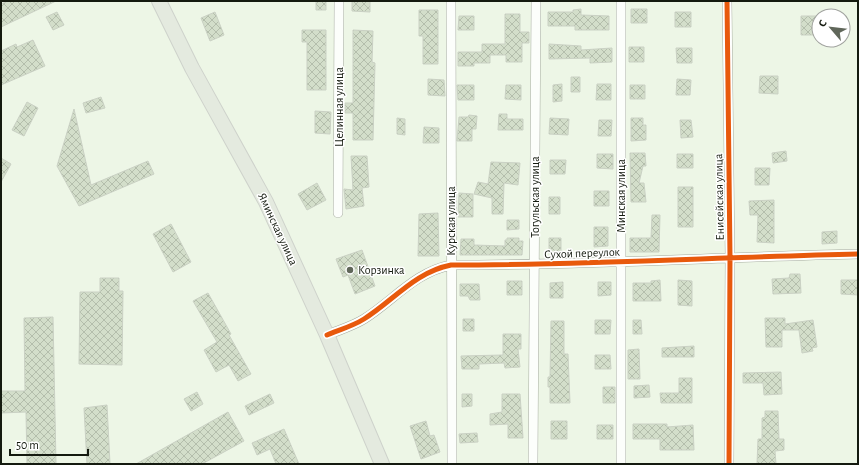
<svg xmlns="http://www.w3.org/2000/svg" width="859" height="465" font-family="'Alegreya Sans',sans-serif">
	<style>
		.building { fill: url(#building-cross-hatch); stroke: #cad1c4 }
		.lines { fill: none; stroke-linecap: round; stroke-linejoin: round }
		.street-casing { stroke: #a6aca0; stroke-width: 10 }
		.primary-casing { stroke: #ced2cb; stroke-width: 16 }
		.street { stroke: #fcfefb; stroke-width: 9 }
		.primary { stroke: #e4eadf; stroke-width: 14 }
		.cycleway-casing { stroke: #fff; stroke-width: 8 }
		.cycleway { stroke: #e8590c; stroke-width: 5 }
		.poi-dot { fill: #60675a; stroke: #fff; stroke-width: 1.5 }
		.labels { text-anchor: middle; stroke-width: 3; stroke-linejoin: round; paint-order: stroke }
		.street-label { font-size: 12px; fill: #141a0f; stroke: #fff }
		.poi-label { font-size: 12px; fill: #141a0f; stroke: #fff; text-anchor: start }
	</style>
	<defs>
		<pattern id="building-cross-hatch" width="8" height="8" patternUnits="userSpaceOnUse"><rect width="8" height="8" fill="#d3deca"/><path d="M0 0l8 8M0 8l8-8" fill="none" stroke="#b4beac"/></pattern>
	</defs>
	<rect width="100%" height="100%" fill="#edf6e6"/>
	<path class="building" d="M8 1H56L1 27V4Z
		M316 1H326V10H316Z
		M352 1H370V12L352 11Z
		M581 9V15L609 16V30H575V26H548V12H573V10Z
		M631 9H647V23H631Z
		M419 10H438V64H423V36H419Z
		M57 12 64 25 53 30 46 17Z
		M215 12 224 35 210 41 201 18Z
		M675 12H691V27H675Z
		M505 14H520V32H529V43H522V62H506V55H490V63H474V66H458V52H482V44H505Z
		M459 16H474V30H458Z
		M801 16H819V35H801Z
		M302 30H326V90H307V42H302Z
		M353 30 373 31 372 62 375 63 373 140H353V113H345V103H353Z
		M33 40 45 66 1 85V51L16 44 17 47Z
		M549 44 581 46V50L612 48V62L590 63V58L549 59Z
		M629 47H644V62H629Z
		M676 48H692V63H677Z
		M760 76H778V94L759 93Z
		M571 77H580V92H571Z
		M428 79 444 80 445 96 428 95Z
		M677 79 691 80 690 95H676Z
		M562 84V101L553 102V85Z
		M597 84H611V100H596Z
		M457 85H474V100H458Z
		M506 85H521V100L505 99Z
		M630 85H645V99H630Z
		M101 97 105 108 86 113 83 103Z
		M27 102 38 108 24 136 12 130Z
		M74 109 91 185 148 161 154 174 79 206 57 166Z
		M315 111 331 112 330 134 315 133Z
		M499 114H507V119H523V130H498Z
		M469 115 477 116 476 129H472V141H457L459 117H468Z
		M397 118 405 119V135L397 134Z
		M550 118 569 119 568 135 549 134Z
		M631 118H643V125H646V140L631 141Z
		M599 120H612L611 136H598Z
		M680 120H691L693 137 681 138Z
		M424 127 439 128V143H423Z
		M786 151 787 161 773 163 772 153Z
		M630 153H645L646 166H643L639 183H644L646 202H631Z
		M597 154H613V169L597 168Z
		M677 154H693V168H677Z
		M351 156H367L369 187 362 188 364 206 346 209 344 189 353 190Z
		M1 158 11 164 1 182Z
		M550 160H566L565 174H550Z
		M491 162 520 163 518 185 504 183 503 214H492V198L474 194 478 182 488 184Z
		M755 168H770L769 185H755Z
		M317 183 326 200 307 210 298 194Z
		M678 187H693V227H678Z
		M594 191H609V206H594Z
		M459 193 473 194V217H458Z
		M549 197H560V214H549Z
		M774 200V243L757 242 758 215H750L749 201Z
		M438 213 439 256H418L419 214Z
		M652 215H660L659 252H630V238H651Z
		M507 220H519V229L507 230Z
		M171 224 191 262 173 272 153 234Z
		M594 227H608V246L594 247Z
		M837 231V243L822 244V232Z
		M507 238H519V241H523L522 255H460L461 239H474V245L505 246V240H507Z
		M549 238H561V253H549Z
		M362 250 375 286 355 294 348 275 343 277 336 259Z
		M790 274H800L801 293 773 294 772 279 789 278Z
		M100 278H119V291H123L122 365 79 364 80 292H100Z
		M660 280 661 301H633V283H651V281Z
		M678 280 692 281V306L678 305Z
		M841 280H858V295L841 294Z
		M507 281H522V295H507Z
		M563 282V298H550V283Z
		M598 282H611V295L598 296Z
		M460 284H479L480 300H470L468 296H460Z
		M208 293 231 334 229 335 251 374 238 381 229 365 216 372 204 350 217 342 193 301Z
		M53 317 56 464H27L26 412 1 413V391H25L24 318Z
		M765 318H785V324L813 320 817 347 812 348 813 351 802 353 799 330H782V347H766Z
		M463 319H474V331H463Z
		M595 320H611L610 334H595Z
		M633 320H641L642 334H633Z
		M551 321H564V354H568L570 403H550V387H548V377H550Z
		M503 334H521V349H518L520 367 505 368 504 363 479 364V369H462L461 356 503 355Z
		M694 346V357H662V348Z
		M639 349 640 379H628V350Z
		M595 355H610L611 369H595Z
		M781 372 782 394 764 395 763 383H743V373Z
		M679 378H692V403H661L660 393H679Z
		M649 385 650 397 634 398V386Z
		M603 387H615V403H603Z
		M197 392 203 404 191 411 184 399Z
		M270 394 274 403 249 415 245 406Z
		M462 394H472V406L462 407Z
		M502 394H520L523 438H508V424L490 425V414L502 412Z
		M107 405 110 464H87L84 408Z
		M765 411H778L779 439H784V450L775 451 776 464H757L758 439H762V418L765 417Z
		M228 412 244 441 202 464H136Z
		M426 421 430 436 434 435 440 452 421 459 410 426Z
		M551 421H567V439H551Z
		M633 424H667V427L693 425 694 450H660V439H633Z
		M597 425H613V439H597Z
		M284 429 299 464H276L270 449 257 455 252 443Z
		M477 433 478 442 460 443 459 434Z"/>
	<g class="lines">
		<defs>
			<path id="street" d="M451 1 452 464
				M621 1V464
				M727 1 730 257 729 464
				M338 213 339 1
				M327 335C339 330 353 326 364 319 393 301 415 272 451 265 586 265 722 257 858 254
				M533 464 536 1"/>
			<path id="primary" d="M159 1 192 68 266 202 327 335 382 464"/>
		</defs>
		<use href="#street" class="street-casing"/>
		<use href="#primary" class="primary-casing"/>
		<use href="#street" class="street"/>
		<use href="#primary" class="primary"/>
		<defs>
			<path id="cycleway" d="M727 1 730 257 729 464
				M327 335C339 330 353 326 364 319 393 301 415 272 451 265 586 265 722 257 858 254"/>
		</defs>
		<use href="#cycleway" class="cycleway-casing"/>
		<use href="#cycleway" class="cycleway"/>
	</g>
	<circle class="poi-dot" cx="350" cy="270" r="4"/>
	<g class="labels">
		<g class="street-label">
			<text transform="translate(339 107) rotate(-90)" y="4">Целинная улица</text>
			<text transform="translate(621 196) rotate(-90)" y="4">Минская улица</text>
			<text transform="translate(535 197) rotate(-90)" y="4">Тогульская улица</text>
			<text transform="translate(719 197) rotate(-91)" y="4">Енисейская улица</text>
			<text transform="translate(451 221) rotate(-90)" y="4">Курская улица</text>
			<text transform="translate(278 229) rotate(65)" y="4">Яминская улица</text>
			<text transform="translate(582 253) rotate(-2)" y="4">Сухой переулок</text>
		</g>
		<g class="poi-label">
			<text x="358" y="274">Корзинка</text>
		</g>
	</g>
	<rect width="859" height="465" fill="none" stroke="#141a0f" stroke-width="4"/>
	<g transform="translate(831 28) rotate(298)"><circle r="19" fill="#ffffff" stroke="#a1a39f"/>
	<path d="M0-3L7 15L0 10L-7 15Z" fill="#60675a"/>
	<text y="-6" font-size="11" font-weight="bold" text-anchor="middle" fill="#141a0f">С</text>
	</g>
	<path d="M10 449v6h78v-6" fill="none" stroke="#141a0f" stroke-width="2"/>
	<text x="16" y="449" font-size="12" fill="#141a0f" stroke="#ffffff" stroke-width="3" paint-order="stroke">50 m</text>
</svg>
